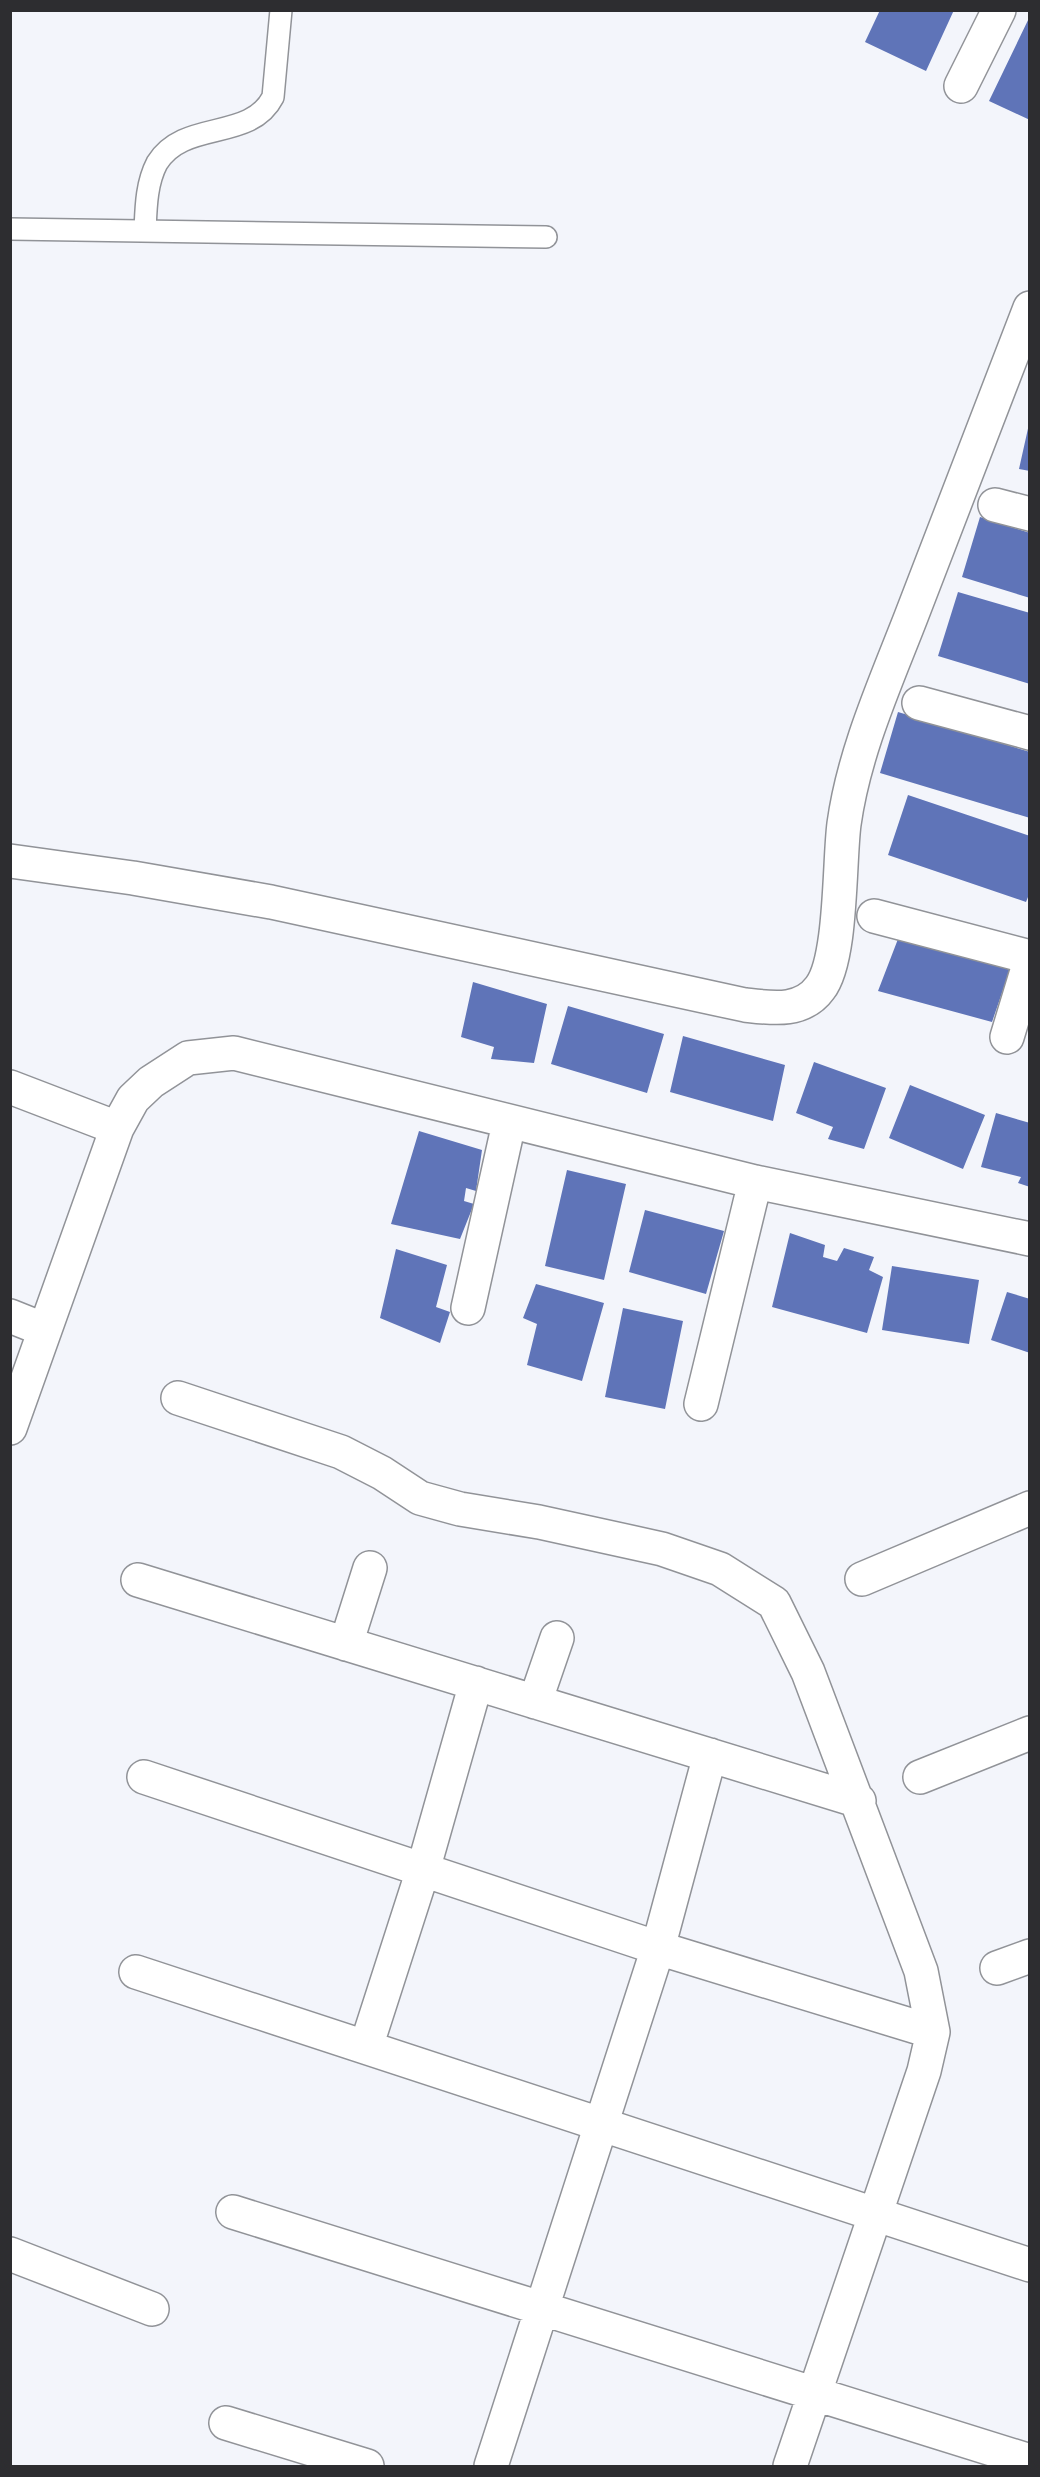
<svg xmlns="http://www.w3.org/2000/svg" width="1040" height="2477" font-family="'DejaVu Sans',sans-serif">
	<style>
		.building { fill: #5f74b8 }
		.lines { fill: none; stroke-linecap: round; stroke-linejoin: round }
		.service-casing { stroke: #919398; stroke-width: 24 }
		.minor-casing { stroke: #919398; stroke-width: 36 }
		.service { stroke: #fff; stroke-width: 21 }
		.minor { stroke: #fff; stroke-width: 33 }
	</style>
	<rect width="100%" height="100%" fill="#f3f5fb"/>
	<path class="building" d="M880 10H954L926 71 865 42Z
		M1030 16V120L989 101Z
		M1029 424 1030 425V471L1019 469Z
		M980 517 1030 533V598L962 577Z
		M958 592 1030 613V684L938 656Z
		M898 712 1030 752V818L880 773Z
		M908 795 1030 836V892L1026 902 888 855Z
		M903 926 1014 958 992 1022 878 991Z
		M473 982 547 1004 534 1063 491 1059 494 1047 461 1037Z
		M568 1006 664 1034 647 1093 551 1064Z
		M683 1036 785 1065 773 1121 670 1092Z
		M814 1062 886 1088 864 1149 828 1139 833 1127 796 1113Z
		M910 1085 985 1115 963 1169 889 1138Z
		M996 1113 1030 1123V1187L1018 1183 1021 1177 981 1167Z
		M419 1131 482 1150 476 1191 466 1188 464 1201 474 1204 460 1239 391 1224Z
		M567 1170 626 1184 604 1280 545 1266Z
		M645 1210 724 1231 706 1294 629 1272Z
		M790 1233 825 1245 823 1257 837 1261 844 1248 874 1257 869 1270 883 1277 867 1333 772 1307Z
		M396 1249 447 1265 436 1307 450 1312 440 1343 380 1318Z
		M892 1266 979 1280 969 1344 882 1330Z
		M536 1284 604 1303 582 1381 527 1365 537 1324 523 1318Z
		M1007 1292 1030 1299V1353L991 1340Z
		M623 1308 683 1321 665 1409 605 1397Z"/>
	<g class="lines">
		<defs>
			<path id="service" d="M10 229 546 237
				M145 231C146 209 146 184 157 163 184 119 250 142 273 97L281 10"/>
			<path id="minor" d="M961 86 999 10
				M995 505 1030 514
				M919 703 1030 733
				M10 861 133 878 271 902 745 1005C772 1008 802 1013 820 988 842 960 839 862 844 824 854 752 885 684 911 617 950 514 990 411 1030 308
				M874 916 1030 957
				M1007 1037 1030 961
				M10 1087 117 1128
				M468 1308 509 1123
				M10 1316 45 1330
				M178 1398 341 1452 382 1473 420 1498 460 1509 539 1522 662 1549 720 1569 774 1603 808 1672 921 1971 933 2032 924 2071 790 2466
				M701 1404 755 1182
				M10 1428 117 1128 133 1099 151 1082 188 1058 234 1053 755 1182 1030 1239
				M862 1579 1030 1508
				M138 1580 859 1801
				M346 1644 370 1568
				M535 1702 557 1638
				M144 1777 658 1948 933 2032
				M920 1777 1030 1733
				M997 1968 1030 1956
				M136 1972 1030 2265
				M366 2047 423 1870 476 1683
				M233 2212 1030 2461
				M10 2254 152 2309
				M226 2423 367 2466
				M491 2466 658 1948 710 1755"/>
		</defs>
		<use href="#service" class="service-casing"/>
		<use href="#minor" class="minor-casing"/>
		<use href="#service" class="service"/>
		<use href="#minor" class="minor"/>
	</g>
	<rect width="1040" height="2477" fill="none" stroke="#2d2d30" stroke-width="24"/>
</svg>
